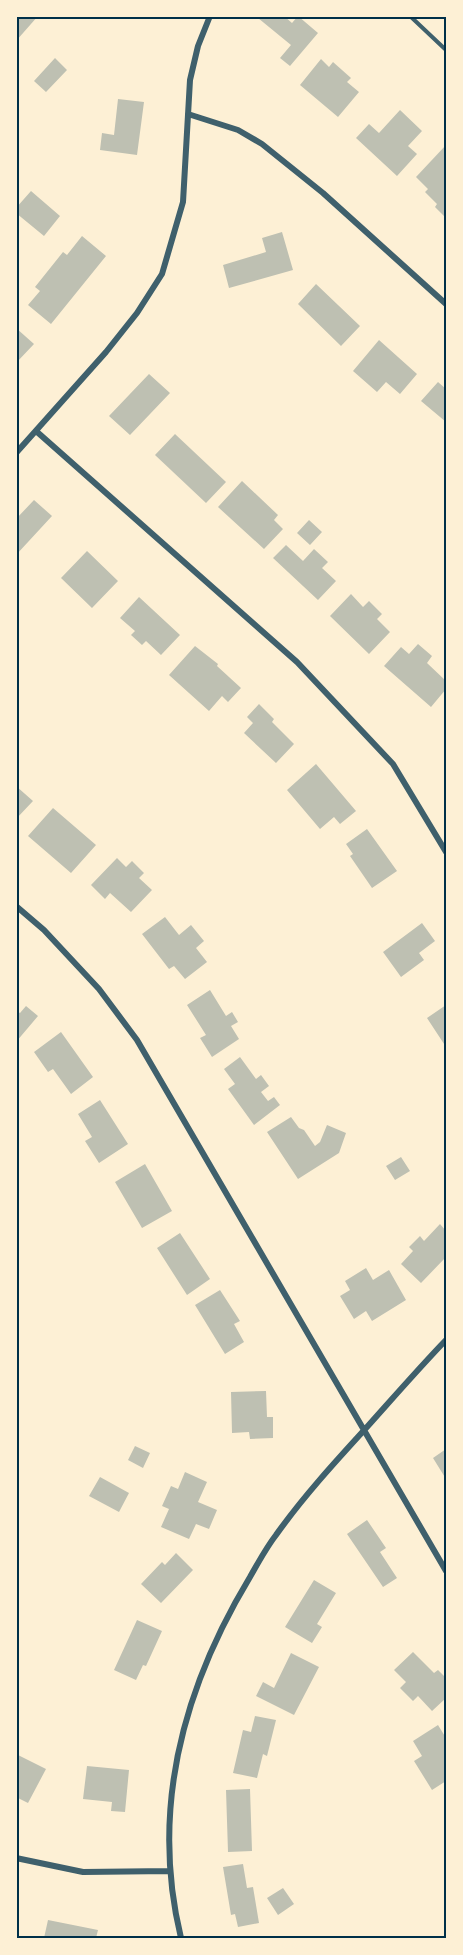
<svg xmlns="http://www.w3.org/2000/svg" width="463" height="1955" font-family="Quicksand,sans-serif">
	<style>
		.building { fill: #bec0b2 }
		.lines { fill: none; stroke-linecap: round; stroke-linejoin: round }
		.service { stroke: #3f606c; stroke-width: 4 }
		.minor { stroke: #3f606c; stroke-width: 6 }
		.neatline { fill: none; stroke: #003049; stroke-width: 2 }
	</style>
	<rect width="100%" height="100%" fill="#fdf0d5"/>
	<path class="building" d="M16 16H38L16 41Z
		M260 16H284L292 23 298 16 318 33 290 66 280 58 291 45 258 18Z
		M55 58 67 70 46 92 34 81Z
		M321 59 329 67 333 62 351 78 347 82 359 92 338 117 300 85Z
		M118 99 144 102 137 155 100 150 102 133 114 135Z
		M400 110 422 131 408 146 417 154 397 176 356 138 369 124 379 133Z
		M446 145V218L435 207 437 204 425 192 428 189 416 177Z
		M31 191 60 216 44 236 16 213V208Z
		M282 232 293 270 229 288 223 265 266 252 262 238Z
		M82 236 106 256 51 324 28 305 40 291 35 287 63 252 67 255Z
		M316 284 360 326 341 346 298 304Z
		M16 328 34 344 16 363Z
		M379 340 417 374 400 394 386 382 377 392 353 371Z
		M149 374 170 393 130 435 109 416Z
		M438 382 446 389V422L421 401Z
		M175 434 226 482 206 503 155 455Z
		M242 481 278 515 274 520 283 529 264 549 218 507Z
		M34 500 52 516 16 555V519Z
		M309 520 322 532 310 545 297 533Z
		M286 545 303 561 314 549 328 562 322 568 336 581 318 600 273 558Z
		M87 551 118 581 92 608 61 578Z
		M351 594 363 607 369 601 382 614 377 619 390 632 369 654 330 616Z
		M139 597 180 635 161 655 146 641 142 645 131 635 135 631 120 618Z
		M418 644 432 656 427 663 446 681V689L431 707 384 666 401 647 409 654Z
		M195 646 218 664 217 666 241 688 228 702 222 696 209 711 169 675Z
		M259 704 274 719 272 722 294 744 276 763 244 733 253 723 247 717Z
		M316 764 356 811 340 824 334 817 320 829 287 790Z
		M16 786 33 801 16 819Z
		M53 808 96 845 71 873 28 836Z
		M367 829 397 871 372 888 350 856 353 854 346 844Z
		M117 858 126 867 132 861 144 873 139 878 152 890 131 912 110 893 105 899 91 885Z
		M165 917 179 935 191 925 204 941 196 948 207 962 185 979 174 966 169 969 142 934Z
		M422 923 435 941 419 953 424 960 401 977 383 952Z
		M210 990 226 1016 232 1012 238 1022 231 1026 239 1039 212 1057 200 1038 206 1035 187 1005Z
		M446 1005V1047L427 1018Z
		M26 1006 38 1016 16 1042V1011L20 1013Z
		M61 1032 93 1077 71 1094 53 1069 48 1072 34 1052Z
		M240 1057 256 1079 261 1075 269 1086 261 1092 268 1101 274 1097 280 1105 254 1125 228 1089 235 1084 224 1069Z
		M100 1100 128 1144 99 1163 85 1141 92 1137 78 1114Z
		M291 1117 299 1128 304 1130 315 1146 320 1142 327 1125 346 1133 339 1153 298 1179 267 1132Z
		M401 1157 410 1171 395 1180 386 1166Z
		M145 1164 172 1211 142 1228 115 1182Z
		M440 1224 446 1231V1257L421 1283 401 1264 413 1251 409 1247 420 1236 424 1241Z
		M180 1233 210 1279 187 1295 157 1248Z
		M366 1268 373 1280 389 1270 406 1300 372 1321 366 1311 354 1319 340 1296 350 1290 345 1281Z
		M220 1290 240 1321 234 1324 244 1342 225 1354 195 1305Z
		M266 1391 267 1417H273V1438L250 1439 249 1432 232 1433 231 1392Z
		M135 1446 150 1453 143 1468 128 1460Z
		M446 1449V1479L433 1458Z
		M185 1472 207 1482 198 1502 217 1510 209 1529 196 1524 189 1539 161 1527 169 1509 162 1506 171 1486 178 1489Z
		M100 1477 129 1493 119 1512 89 1496Z
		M367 1520 386 1548 380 1552 397 1578 383 1587 347 1534Z
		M176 1553 193 1570 161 1603 141 1584 162 1562 165 1565Z
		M314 1580 336 1593 317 1624 322 1627 312 1643 285 1627Z
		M137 1620 162 1631 146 1666 143 1665 136 1680 114 1670Z
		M413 1652 434 1673 438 1670 446 1678V1698L432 1711 418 1696 413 1701 400 1688 406 1682 394 1670Z
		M291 1653 319 1667 294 1715 256 1696 263 1682 274 1688Z
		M255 1716 276 1720 267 1756 263 1754 257 1778 233 1773 243 1730 251 1732Z
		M438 1725 446 1738V1781L432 1790 414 1761 422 1756 413 1741Z
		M16 1754 46 1769 28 1803 16 1797Z
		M87 1766 129 1770 125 1812 111 1811 112 1802 83 1799Z
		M250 1789 252 1851 228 1852 226 1790Z
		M243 1864 247 1888 253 1887 259 1923 238 1927 235 1914 231 1915 223 1867Z
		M283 1888 294 1904 278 1915 267 1898Z
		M48 1920 98 1930 96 1938H44Z"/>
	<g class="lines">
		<path class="service" d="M410 16 446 50"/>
		<path class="minor" d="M188 114 238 130 262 144 323 193 446 304
			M36 431 297 662 393 764 446 852
			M16 453 106 352 137 313 162 274 183 202 190 80 198 46 210 16
			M16 906 44 930 99 989 137 1040 446 1571
			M16 1858 83 1872 170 1871
			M181 1938C150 1810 183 1688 250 1577 258 1563 266 1548 276 1535 303 1497 335 1462 367 1427 393 1398 419 1368 446 1340"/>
	</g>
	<rect width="463" height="1955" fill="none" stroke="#fdf0d5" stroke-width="36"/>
	<rect x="18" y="18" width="427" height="1919" class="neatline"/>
</svg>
